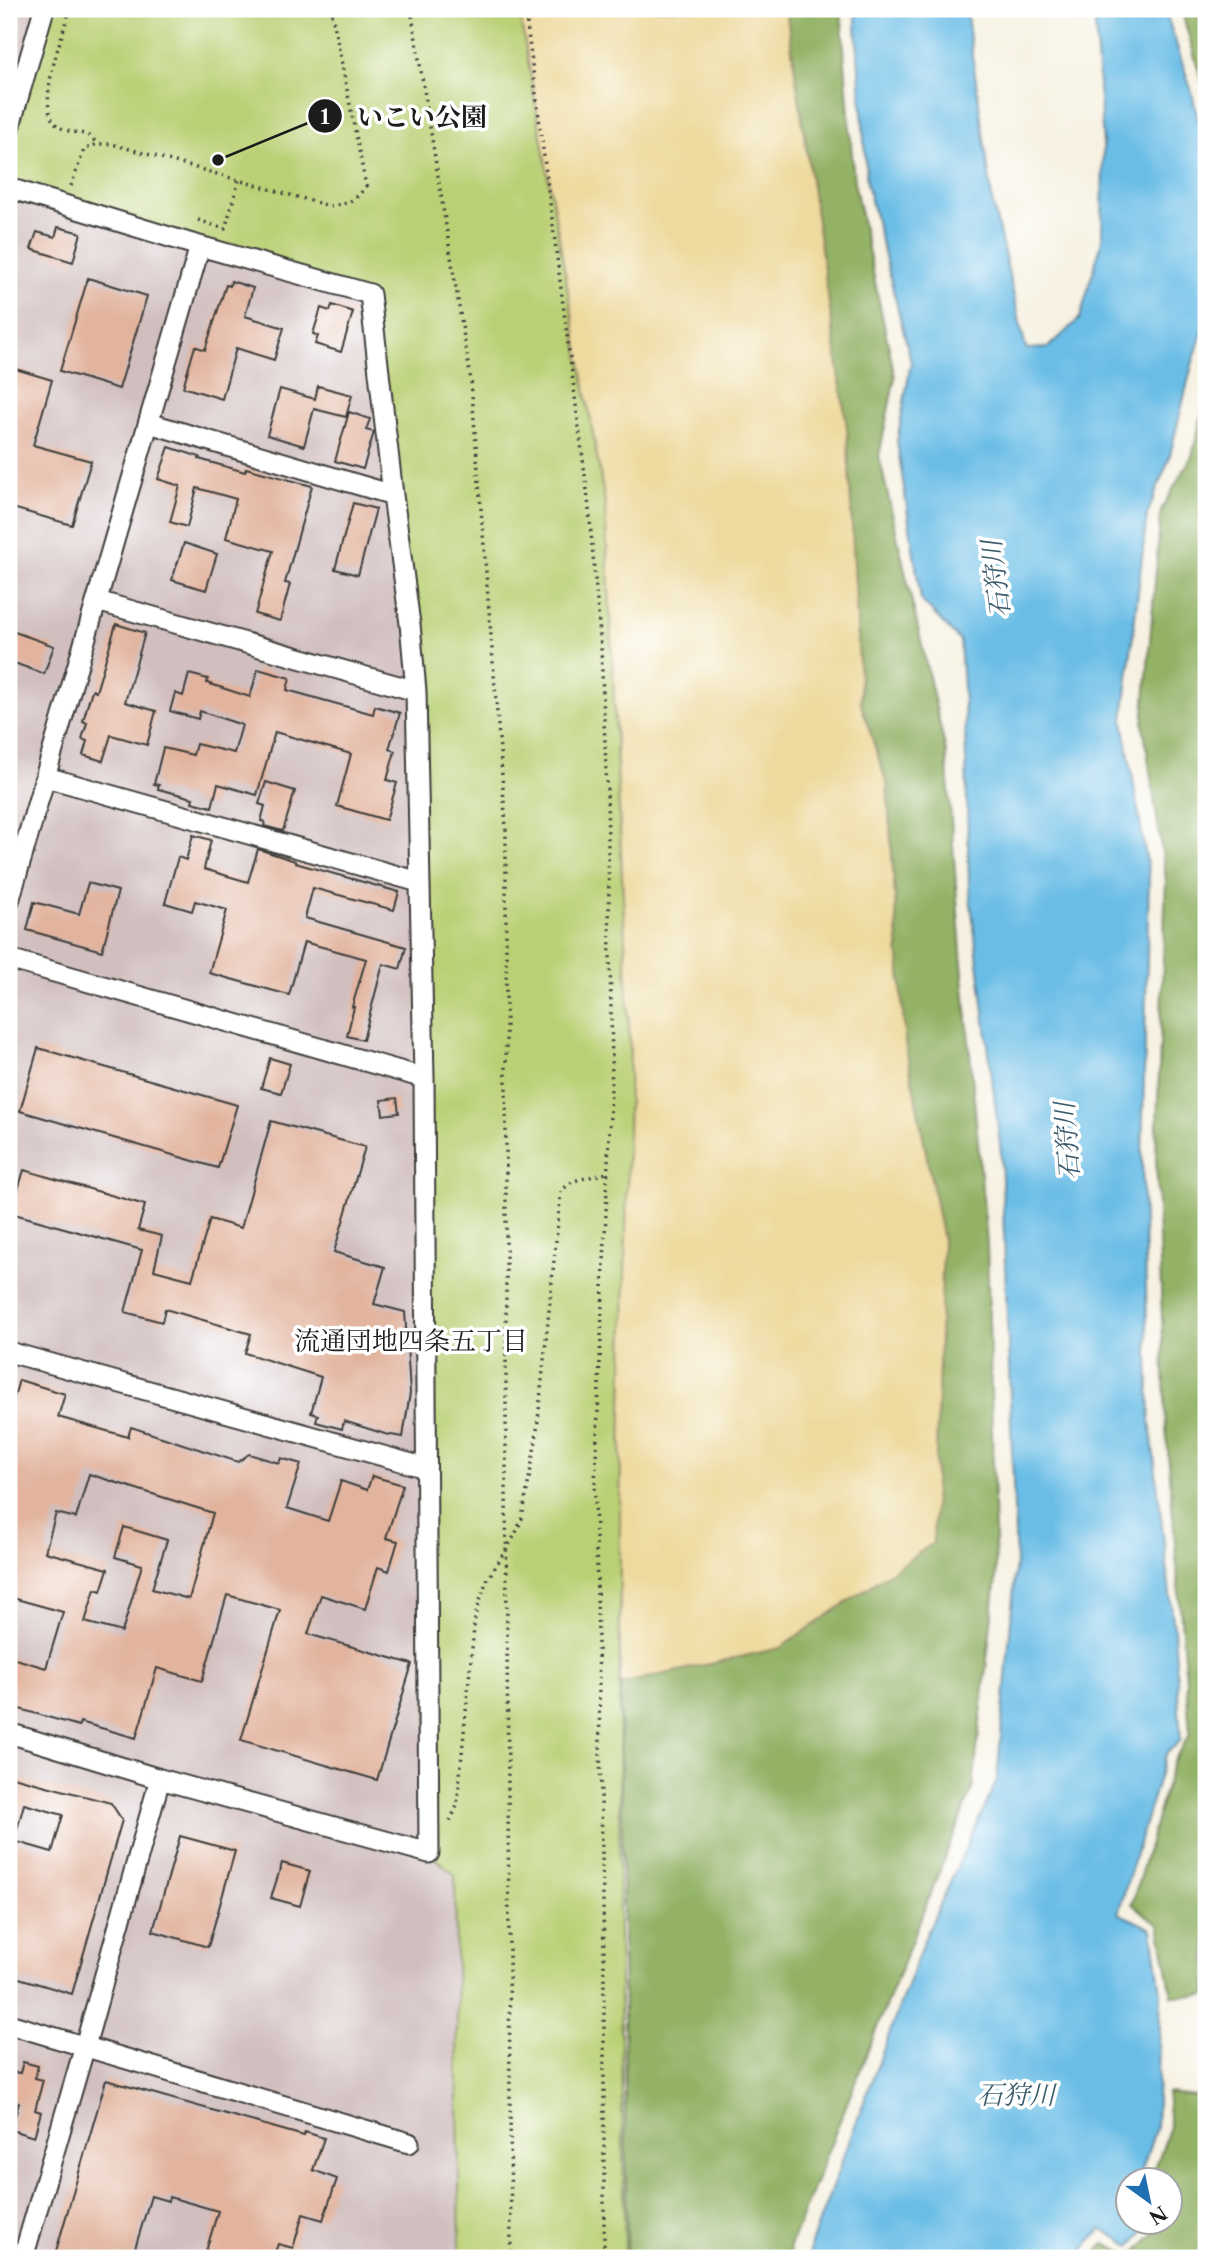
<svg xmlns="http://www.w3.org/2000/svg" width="1215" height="2267" font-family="'Libre Caslon Text','Noto Serif JP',serif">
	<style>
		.industrial { fill: #d1bfbf }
		.green { fill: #bad074; stroke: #6b7648; stroke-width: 2 }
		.forest { fill: #93b266; stroke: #586741; stroke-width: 2 }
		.sand { fill: #eeda9e; stroke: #857b5d; stroke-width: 2 }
		.water { fill: #6bbde6; stroke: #446c81; stroke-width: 2 }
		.building { fill: #e2b49e; fill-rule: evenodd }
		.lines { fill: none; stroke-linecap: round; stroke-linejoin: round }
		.street-casing { stroke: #3d3c3a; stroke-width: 23 }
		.path { stroke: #3d3c3a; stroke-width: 3.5; stroke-dasharray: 2 5; stroke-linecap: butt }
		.street { stroke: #fff; stroke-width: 19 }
		.labels { text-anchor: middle; stroke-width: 7; stroke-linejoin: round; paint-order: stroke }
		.water-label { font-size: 26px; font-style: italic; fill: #3c5c6d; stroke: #fff }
		.neighbourhood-label { font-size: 26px; fill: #1c1c1c; stroke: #fff }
		.leader { fill: none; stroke: #1c1c1c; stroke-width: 2.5 }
		.callout-dot { fill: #1c1c1c; stroke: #fff; stroke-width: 2.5 }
		.mark-label { font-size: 21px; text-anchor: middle; font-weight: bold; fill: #fff }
		.callout-label { font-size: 26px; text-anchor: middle; font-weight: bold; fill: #1c1c1c; stroke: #fff; stroke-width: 7; stroke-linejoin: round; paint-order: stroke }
	</style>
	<rect width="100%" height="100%" fill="#fff"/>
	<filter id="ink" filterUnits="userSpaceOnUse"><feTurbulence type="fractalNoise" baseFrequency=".0143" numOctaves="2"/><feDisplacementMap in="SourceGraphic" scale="14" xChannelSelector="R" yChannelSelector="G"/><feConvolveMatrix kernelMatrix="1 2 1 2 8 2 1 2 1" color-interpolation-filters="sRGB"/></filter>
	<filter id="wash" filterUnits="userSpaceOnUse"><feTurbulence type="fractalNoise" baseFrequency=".00686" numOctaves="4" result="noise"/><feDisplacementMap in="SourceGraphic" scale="28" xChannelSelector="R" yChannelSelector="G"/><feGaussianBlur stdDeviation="1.57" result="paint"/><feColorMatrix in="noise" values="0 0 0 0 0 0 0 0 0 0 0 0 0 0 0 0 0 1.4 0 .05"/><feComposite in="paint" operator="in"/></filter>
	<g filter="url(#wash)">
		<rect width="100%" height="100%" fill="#f6f1e1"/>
		<path class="industrial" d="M9 9H47L9 133Z
			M9 188 370 294 410 624 455 1875 460 2258H9Z"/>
		<path class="green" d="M47 9H519L605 502 630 1048 620 1507 619 1926 625 2258H460L455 1875 429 1853 416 691 370 295 9 188V133Z"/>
		<path class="forest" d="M786 9H841L854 182 895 377 879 456 946 752 961 952 987 1244 996 1578 973 1787 790 2246 789 2258H627L620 1684 780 1648 943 1241 905 1043 887 784 861 704 847 428Z
			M1181 9H1206V96Z
			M1206 398V1995L1172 1996 1159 1925 1132 1904 1173 1762 1190 1734 1166 1427 1156 1154 1166 879 1143 724 1161 510 1192 456Z
			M1167 2093 1206 2097V2258H1093L1105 2243 1132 2256 1158 2230 1151 2222H1170V2180L1151 2179 1170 2127Z"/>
		<path class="sand" d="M519 9H786L847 428 861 704 887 784 905 1043 943 1241 933 1543 780 1648 620 1684V1507L630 1048 605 502Z"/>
		<path class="water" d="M855 9H966L993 205 1026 349 1048 348 1080 318 1102 240 1103 145 1094 9 1165 10 1191 89 1206 152V321L1192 365 1169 459 1147 515 1123 720 1149 876 1142 1158 1150 1420 1174 1629 1181 1740 1166 1754 1118 1913 1152 1929 1161 1993 1156 2127 1139 2179 1128 2180V2222H1140L1146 2229 1131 2246 1101 2229 1077 2258H809L811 2244 926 1935 997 1780 1016 1562 1001 1153 969 887 965 720 960 641 921 600 897 442 911 362 867 184Z"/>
		<g id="blocks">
			<path class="building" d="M58 227 81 233 73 262 31 249 37 232 55 237Z
				M88 278 147 296 119 389 60 371Z
				M231 281 253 288 245 316 284 328 274 360 236 348 222 399 183 387 195 346 205 350 226 285 230 286Z
				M332 305 353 312 341 352 315 344 318 336 313 334 321 308 330 311Z
				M9 367 52 380 33 445 91 461 72 525 9 507Z
				M318 386 352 395 346 417 314 409 304 446 267 435 280 389 315 399Z
				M349 412 370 419 366 430 374 432 363 469 335 461Z
				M169 447 200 457 199 459 245 472 246 468 312 486 285 583 290 584 280 621 255 614 273 551 226 538 236 499 197 488 187 527 170 522 180 486 158 479Z
				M353 503 376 509 358 575 335 569Z
				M184 543 217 554 206 590 172 580Z
				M116 624 145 633 125 702 156 711 147 745 111 735 103 761 83 755 87 741 82 739 87 723 83 721 92 690 96 692Z
				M9 630 54 646 44 674 9 661Z
				M258 669 290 678 287 690 373 714 375 706 400 713 389 749 395 751 387 780 397 783 386 820 337 806 351 754 275 732 257 795 218 784 212 807 192 802 193 798 158 789 159 785 154 784 163 748 193 755 196 744 234 753 242 725 200 711 198 719 170 711 175 693 183 696 189 674 208 679 207 683 250 697Z
				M266 782 295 791 283 831 264 826 265 822 261 821 265 806 259 804Z
				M193 835 211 840 204 869 248 882 258 849 295 861V863L399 892 394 910 313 888 305 918 406 947 400 969 383 964 363 1040 347 1036 354 1007H352L366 959 304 942 289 995 209 973 227 910 195 901 192 911 165 903 178 857 186 860Z
				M88 883 118 891 102 951 27 930 34 902 79 914Z
				M38 1048 237 1105 218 1168 20 1111Z
				M270 1058 290 1064 281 1093 261 1088Z
				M397 1098 399 1113 383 1115 381 1100Z
				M271 1121 365 1147 334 1252 385 1267 374 1304 405 1312 410 1393 403 1437 385 1434 344 1421 342 1429 316 1422 318 1415 311 1413 321 1377 245 1353 251 1334 165 1309 162 1322 125 1312 142 1250 11 1213 24 1170 145 1205 138 1230 162 1236 154 1270 192 1280 210 1219 241 1228Z
				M19 1380 65 1394 58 1417 128 1437 131 1427 238 1462 249 1454 279 1463 281 1458 301 1464 287 1508 328 1521 341 1481 367 1490 372 1476 403 1485 386 1538 398 1541 389 1571 378 1567 365 1609 321 1595 308 1634 412 1664 377 1780 241 1740 280 1610 227 1595 202 1681 157 1668 136 1738 80 1722 79 1726 9 1706V1657L46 1668 63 1612 9 1597V1414ZM89 1474 213 1513 189 1599 152 1589 167 1540 124 1527 115 1557 142 1565 122 1632 85 1622 95 1589 101 1591 108 1569 45 1552 56 1513 76 1518Z
				M9 1776 111 1803 122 1820 72 1994 9 1975ZM24 1804 63 1815 52 1852 14 1841Z
				M180 1836 235 1851 208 1947 153 1931Z
				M282 1863 310 1871 300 1906 271 1898Z
				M23 2062 38 2066 35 2078 43 2080 35 2110 41 2112 34 2137 11 2130 19 2103 9 2100V2090L14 2072 20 2073Z
				M106 2080 304 2136 305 2132 324 2138 313 2170 337 2179 323 2220 303 2214 293 2248 278 2244 273 2258H267L246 2251 244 2258H204L218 2211 169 2197 168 2201 151 2196 132 2258H54Z"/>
		</g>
	</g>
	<g filter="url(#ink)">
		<use href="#blocks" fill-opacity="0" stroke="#3d3c3a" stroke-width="2"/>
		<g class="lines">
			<defs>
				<path id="street" d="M9 129 44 9
					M9 188 189 243 370 294 393 495 410 624 416 691 424 1078 429 1853 160 1779 9 1733
					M149 423 393 495
					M97 601 416 691
					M46 777 419 882
					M9 901 200 246
					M9 959 424 1078
					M9 1352 426 1468
					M9 2024 409 2143
					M23 2258 85 2046 160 1779"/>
			</defs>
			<use href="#street" class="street-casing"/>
			<path class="path" d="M70 9C63 34 37 100 54 122 64 134 77 130 89 136 92 138 95 141 97 144
				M411 9 471 381 506 827V1477L511 2258
				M525 9 588 498 601 647 607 792 612 1064 595 1486 604 1953V2258
				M71 186 84 150 97 144H112L329 206C347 204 356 201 366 186L331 9
				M198 220 225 229 239 180
				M450 1821 457 1806 475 1617 486 1582 515 1535 522 1518 536 1440 561 1191 573 1181 607 1173"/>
			<use href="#street" class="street"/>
		</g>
	</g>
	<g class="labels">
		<g class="water-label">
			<text transform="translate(996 579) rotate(-97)" y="9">石狩川</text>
			<text transform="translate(1067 1141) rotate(-94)" y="9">石狩川</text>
			<text x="1016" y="2104">石狩川</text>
		</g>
		<g class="neighbourhood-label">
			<text x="411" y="1350">流通団地四条五丁目</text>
		</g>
	</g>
	<path class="leader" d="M218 160L325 116"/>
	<g class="callout-dot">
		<circle cx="218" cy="160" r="7"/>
		<circle cx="325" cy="116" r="18"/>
	</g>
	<g class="mark-label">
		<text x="325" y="124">1</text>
	</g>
	<g class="callout-label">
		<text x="422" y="126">いこい公園</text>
	</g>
	<rect width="1215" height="2267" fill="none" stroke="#fff" stroke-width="35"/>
	<g transform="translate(1149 2201) rotate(147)"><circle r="33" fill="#ffffff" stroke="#a4a4a4" stroke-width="2"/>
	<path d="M0-5L12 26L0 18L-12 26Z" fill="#1f6fb2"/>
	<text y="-10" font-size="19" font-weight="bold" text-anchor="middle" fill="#1c1c1c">N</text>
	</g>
</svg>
